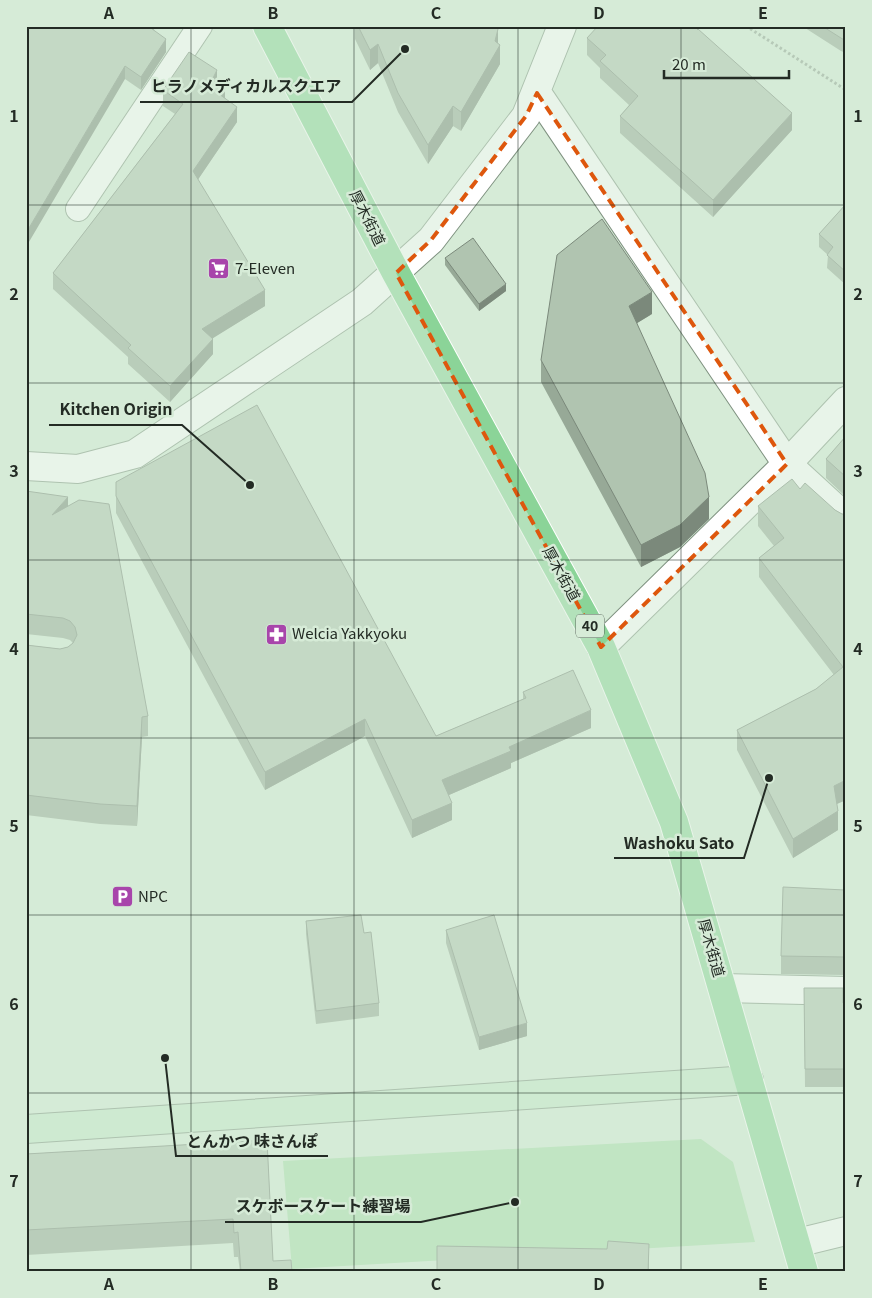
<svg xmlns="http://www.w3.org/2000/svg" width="872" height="1298" font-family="Georgia,'Noto Sans JP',serif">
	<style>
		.green { fill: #a8ddab }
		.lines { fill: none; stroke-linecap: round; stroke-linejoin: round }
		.lane-casing { stroke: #7f9280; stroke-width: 26 }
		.street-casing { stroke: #7f9280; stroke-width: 30 }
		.secondary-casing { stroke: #7f9280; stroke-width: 30 }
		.primary-casing { stroke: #fff; stroke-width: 30 }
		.path { stroke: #91a192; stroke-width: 3; stroke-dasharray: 2.5 2.5; stroke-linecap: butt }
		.lane { stroke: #fff; stroke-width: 24 }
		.street { stroke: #fff; stroke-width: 28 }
		.secondary { stroke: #c5e9cb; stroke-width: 28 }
		.primary { stroke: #8bd498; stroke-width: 28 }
		.wall { fill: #97a997 }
		.shaded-wall { fill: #7b897b }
		.building { fill: #b0c4b0; stroke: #7b897b }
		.marked { fill: none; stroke: #de570d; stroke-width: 4; stroke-dasharray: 10 6; stroke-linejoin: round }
		.grid { fill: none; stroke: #232b24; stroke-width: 1; stroke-opacity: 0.55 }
		.labels { text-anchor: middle; stroke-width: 5; stroke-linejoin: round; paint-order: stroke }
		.shield { fill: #d6ebd7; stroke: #59655a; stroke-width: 1 }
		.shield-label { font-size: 14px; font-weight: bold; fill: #232b24 }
		.street-label { font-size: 15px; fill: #232b24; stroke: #d6ebd7 }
		.poi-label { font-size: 15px; fill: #232b24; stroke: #d6ebd7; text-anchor: start }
		.leader { fill: none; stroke: #232b24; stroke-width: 2 }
		.callout-dot { fill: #232b24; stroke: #d6ebd7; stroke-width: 2 }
		.callout-label { font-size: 16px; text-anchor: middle; font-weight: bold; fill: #232b24; stroke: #d6ebd7; stroke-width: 5; stroke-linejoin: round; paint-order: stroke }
		.neatline { fill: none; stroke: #232b24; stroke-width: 2 }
		.grid-label { font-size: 16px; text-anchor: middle; font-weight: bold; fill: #232b24 }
	</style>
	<rect width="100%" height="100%" fill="#d6ebd7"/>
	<path class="green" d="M701 1139 733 1162 755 1242 292 1269 283 1161Z"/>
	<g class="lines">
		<defs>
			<path id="lane" d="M78 209 200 26"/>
			<path id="street" d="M537 93 787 464 846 518
				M26 466 78 469 135 454 362 302 431 240 526 116 562 26
				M601 647 787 464 846 401
				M723 988 846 991
				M797 1243 846 1231"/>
			<path id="secondary" d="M26 1129 749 1080"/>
			<path id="primary" d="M267 26 396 273 601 647 674 822 804 1272"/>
		</defs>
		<use href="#lane" class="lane-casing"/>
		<use href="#street" class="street-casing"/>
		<use href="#secondary" class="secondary-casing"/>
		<use href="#primary" class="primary-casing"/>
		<path class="path" d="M746 26 846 90"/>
		<use href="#lane" class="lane"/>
		<use href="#street" class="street"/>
		<use href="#secondary" class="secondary"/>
		<use href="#primary" class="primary"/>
	</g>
	<path class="wall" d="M26 26 154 30 166 52 141 90 125 79Z
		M355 26H495L498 43 500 64 461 131 453 126 428 164 398 112 378 63 370 70 355 39Z
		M802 26H846V53L841 51Z
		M587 38 792 130 713 217 620 133V116L629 105 600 78V68L587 55Z
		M217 81 237 122 198 179 265 306 212 338 213 354 170 402 128 364V357L53 289V273L175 114 163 106V90Z
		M846 204V285L827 268 828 255 819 247V234Z
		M445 258 506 291 479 311 445 265Z
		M652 314 637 323 709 519 680 547 641 567 541 382V360Z
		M846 436V497L826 478V459Z
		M116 482 436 736 523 699V692L591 728 511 763V768L449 795 452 820 412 838 365 736 265 790 116 513Z
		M800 489 835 510 842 514H846V800L837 804 838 830 793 858 737 750V730L816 689 834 675 759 577V558L774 546 758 526V506Z
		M26 491 68 506 148 716V736L142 737 137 826 100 824 26 815V645L60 649 68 647 73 643 70 640 63 638 26 634Z
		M845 908 844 975 781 974V956Z
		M306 921 364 933 379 1003V1016L316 1024 306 934Z
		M446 930 527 1036 479 1050 446 943Z
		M804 988 843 1003H845L846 1087H805Z
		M846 1089V1116L843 1105V1090Z
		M267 1140 273 1261 292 1272H240L238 1257H234L233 1243 26 1255V1154Z
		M845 1235H846V1253L845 1250Z"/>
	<path class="shaded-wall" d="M148 26H156L148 40Z
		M498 29V47L500 45V64L461 131V112L495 41Z
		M166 39V52L141 90V77Z
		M378 44V63L370 70V50Z
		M125 66V79L26 247V233Z
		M217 70V86L213 78Z
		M225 86V102L219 94Z
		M453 106V126L428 164V145Z
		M237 107V122L193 187V171Z
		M792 113V130L713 217V200Z
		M506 284V291L479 311V304Z
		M265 290V306L202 345V329Z
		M652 292V314L629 328V306Z
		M213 339V354L170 402V386Z
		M68 497V517L52 515Z
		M709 497V519L680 547 641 567V545Z
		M26 614H28V633L26 634Z
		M591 710V728L511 763V768L442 798V780L509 747Z
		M142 717V737L137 826V806Z
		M365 719V736L265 790V772Z
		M846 780V800L834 805V786Z
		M452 803V820L412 838V820Z
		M838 811V830L793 858V839Z
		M527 1023V1036L479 1050V1037Z
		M649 1244V1272H648Z"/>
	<path class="building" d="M26 26H148L166 39 141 77 125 66 26 233Z
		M358 26H495L498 29 495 41 500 45 461 112 453 106 428 145 398 93 378 44 370 50Z
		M598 26H694L698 30V29L792 113 713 200 620 116 638 96 600 61 606 55 587 38Z
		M822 26H846V41L841 38Z
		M189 52 217 70 213 78 225 86 219 94 237 107 193 171 265 290 202 329 213 339 170 386 128 348 131 345 53 273 183 104 163 90Z
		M846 204V272L827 255 833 247 819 234Z
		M602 219 652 292 629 306 705 473 709 497 680 525 641 545 541 360 557 255Z
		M473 238 506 284 479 304 445 258Z
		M257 405 436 736 526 698 523 692 573 670 591 710 509 747 511 751 442 780 452 803 412 820 365 719 265 772 116 496V482Z
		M846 436V477L826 459Z
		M792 479 800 489 805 483 835 510 842 514H846V780L834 786 838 811 793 839 737 730 816 689 843 667 759 558 784 538 758 506Z
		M26 491 68 497 52 515 79 500 109 504 148 716 142 717 137 806 100 804 26 795V645L60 649 68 647 73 643 77 635 75 627 70 621 63 618 26 614Z
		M783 887 845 890 844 957 781 956Z
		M361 915 364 933 371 932 379 1003 316 1011 306 921Z
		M494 915 527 1023 479 1037 446 930Z
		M804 988H843V1003H845L846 1069H805Z
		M846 1089V1101L843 1090Z
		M267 1140 273 1261 291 1260 292 1272H241L238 1232 234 1233 233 1219 26 1230V1154Z
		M608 1241 649 1244 648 1272H437V1246L607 1249Z"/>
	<path d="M0 0H872V1298H0ZM537 93 787 464 601 647 396 273 431 240 526 116Z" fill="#d6ebd7" fill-opacity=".55" fill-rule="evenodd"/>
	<path class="marked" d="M537 93 787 464 601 647 396 273 431 240 526 116Z"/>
	<path class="grid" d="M191 26V1272M354 26V1272M518 26V1272M681 26V1272M26 205H846M26 383H846M26 560H846M26 738H846M26 915H846M26 1093H846"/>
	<defs>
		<symbol id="supermarket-square" viewBox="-11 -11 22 22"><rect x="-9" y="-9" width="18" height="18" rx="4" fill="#a845ab" stroke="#d6ebd7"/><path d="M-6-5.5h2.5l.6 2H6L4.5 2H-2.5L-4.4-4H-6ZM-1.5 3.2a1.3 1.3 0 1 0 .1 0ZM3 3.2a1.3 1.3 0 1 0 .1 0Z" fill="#fff"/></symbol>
		<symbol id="pharmacy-square" viewBox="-11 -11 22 22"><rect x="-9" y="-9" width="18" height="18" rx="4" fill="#a845ab" stroke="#d6ebd7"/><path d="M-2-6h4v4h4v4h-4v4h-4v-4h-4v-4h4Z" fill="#fff"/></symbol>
		<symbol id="parking-square" viewBox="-11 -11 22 22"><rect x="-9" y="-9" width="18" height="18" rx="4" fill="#a845ab" stroke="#d6ebd7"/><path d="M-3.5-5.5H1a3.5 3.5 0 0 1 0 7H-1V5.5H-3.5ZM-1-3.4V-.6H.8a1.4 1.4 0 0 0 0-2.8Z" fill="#fff"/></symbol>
	</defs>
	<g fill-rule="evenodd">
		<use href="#supermarket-square" x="206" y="256" width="25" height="25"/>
		<use href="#pharmacy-square" x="264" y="622" width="25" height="25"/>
		<use href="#parking-square" x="110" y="884" width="25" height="25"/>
	</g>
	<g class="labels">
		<rect class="shield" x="576" y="614.5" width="28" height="23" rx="4"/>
		<g class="shield-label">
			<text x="590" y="631">40</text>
		</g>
		<g class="street-label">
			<text transform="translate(367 218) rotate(63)" y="5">厚木街道</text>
			<text transform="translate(561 574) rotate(61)" y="5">厚木街道</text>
			<text transform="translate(711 948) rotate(74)" y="5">厚木街道</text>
		</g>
		<g class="poi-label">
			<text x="235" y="274">7-Eleven</text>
			<text x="292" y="639">Welcia Yakkyoku</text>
			<text x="138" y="902">NPC</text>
		</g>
	</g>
	<path class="leader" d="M405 49L352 102H140M250 485L182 425H49M769 778L744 858H614M165 1058L176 1156H328M515 1202L421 1222H225"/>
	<g class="callout-dot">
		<circle cx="405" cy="49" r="5"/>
		<circle cx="250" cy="485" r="5"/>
		<circle cx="769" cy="778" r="5"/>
		<circle cx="165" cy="1058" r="5"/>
		<circle cx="515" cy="1202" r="5"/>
	</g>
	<g class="callout-label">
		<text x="246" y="92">ヒラノメディカルスクエア</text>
		<text x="116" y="415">Kitchen Origin</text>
		<text x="679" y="849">Washoku Sato</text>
		<text x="252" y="1147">とんかつ 味さんぽ</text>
		<text x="323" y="1212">スケボースケート練習場</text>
	</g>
	<rect width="872" height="1298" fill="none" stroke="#d6ebd7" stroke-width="55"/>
	<path d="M664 70v8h125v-8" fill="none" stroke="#232b24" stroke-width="2.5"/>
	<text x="672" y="70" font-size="15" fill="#232b24" stroke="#d6ebd7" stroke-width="4" paint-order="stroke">20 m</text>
	<rect x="28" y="28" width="816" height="1242" class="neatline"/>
	<g class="grid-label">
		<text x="109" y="19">A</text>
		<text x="273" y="19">B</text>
		<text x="436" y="19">C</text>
		<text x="599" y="19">D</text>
		<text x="763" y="19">E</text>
		<text x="14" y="122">1</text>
		<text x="858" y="122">1</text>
		<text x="14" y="300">2</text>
		<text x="858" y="300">2</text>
		<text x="14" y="477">3</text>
		<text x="858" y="477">3</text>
		<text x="14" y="655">4</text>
		<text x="858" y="655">4</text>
		<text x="14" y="832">5</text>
		<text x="858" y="832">5</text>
		<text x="14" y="1010">6</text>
		<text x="858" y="1010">6</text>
		<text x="14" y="1187">7</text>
		<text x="858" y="1187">7</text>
		<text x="109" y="1290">A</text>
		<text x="273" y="1290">B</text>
		<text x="436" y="1290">C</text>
		<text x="599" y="1290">D</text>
		<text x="763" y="1290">E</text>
	</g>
</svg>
